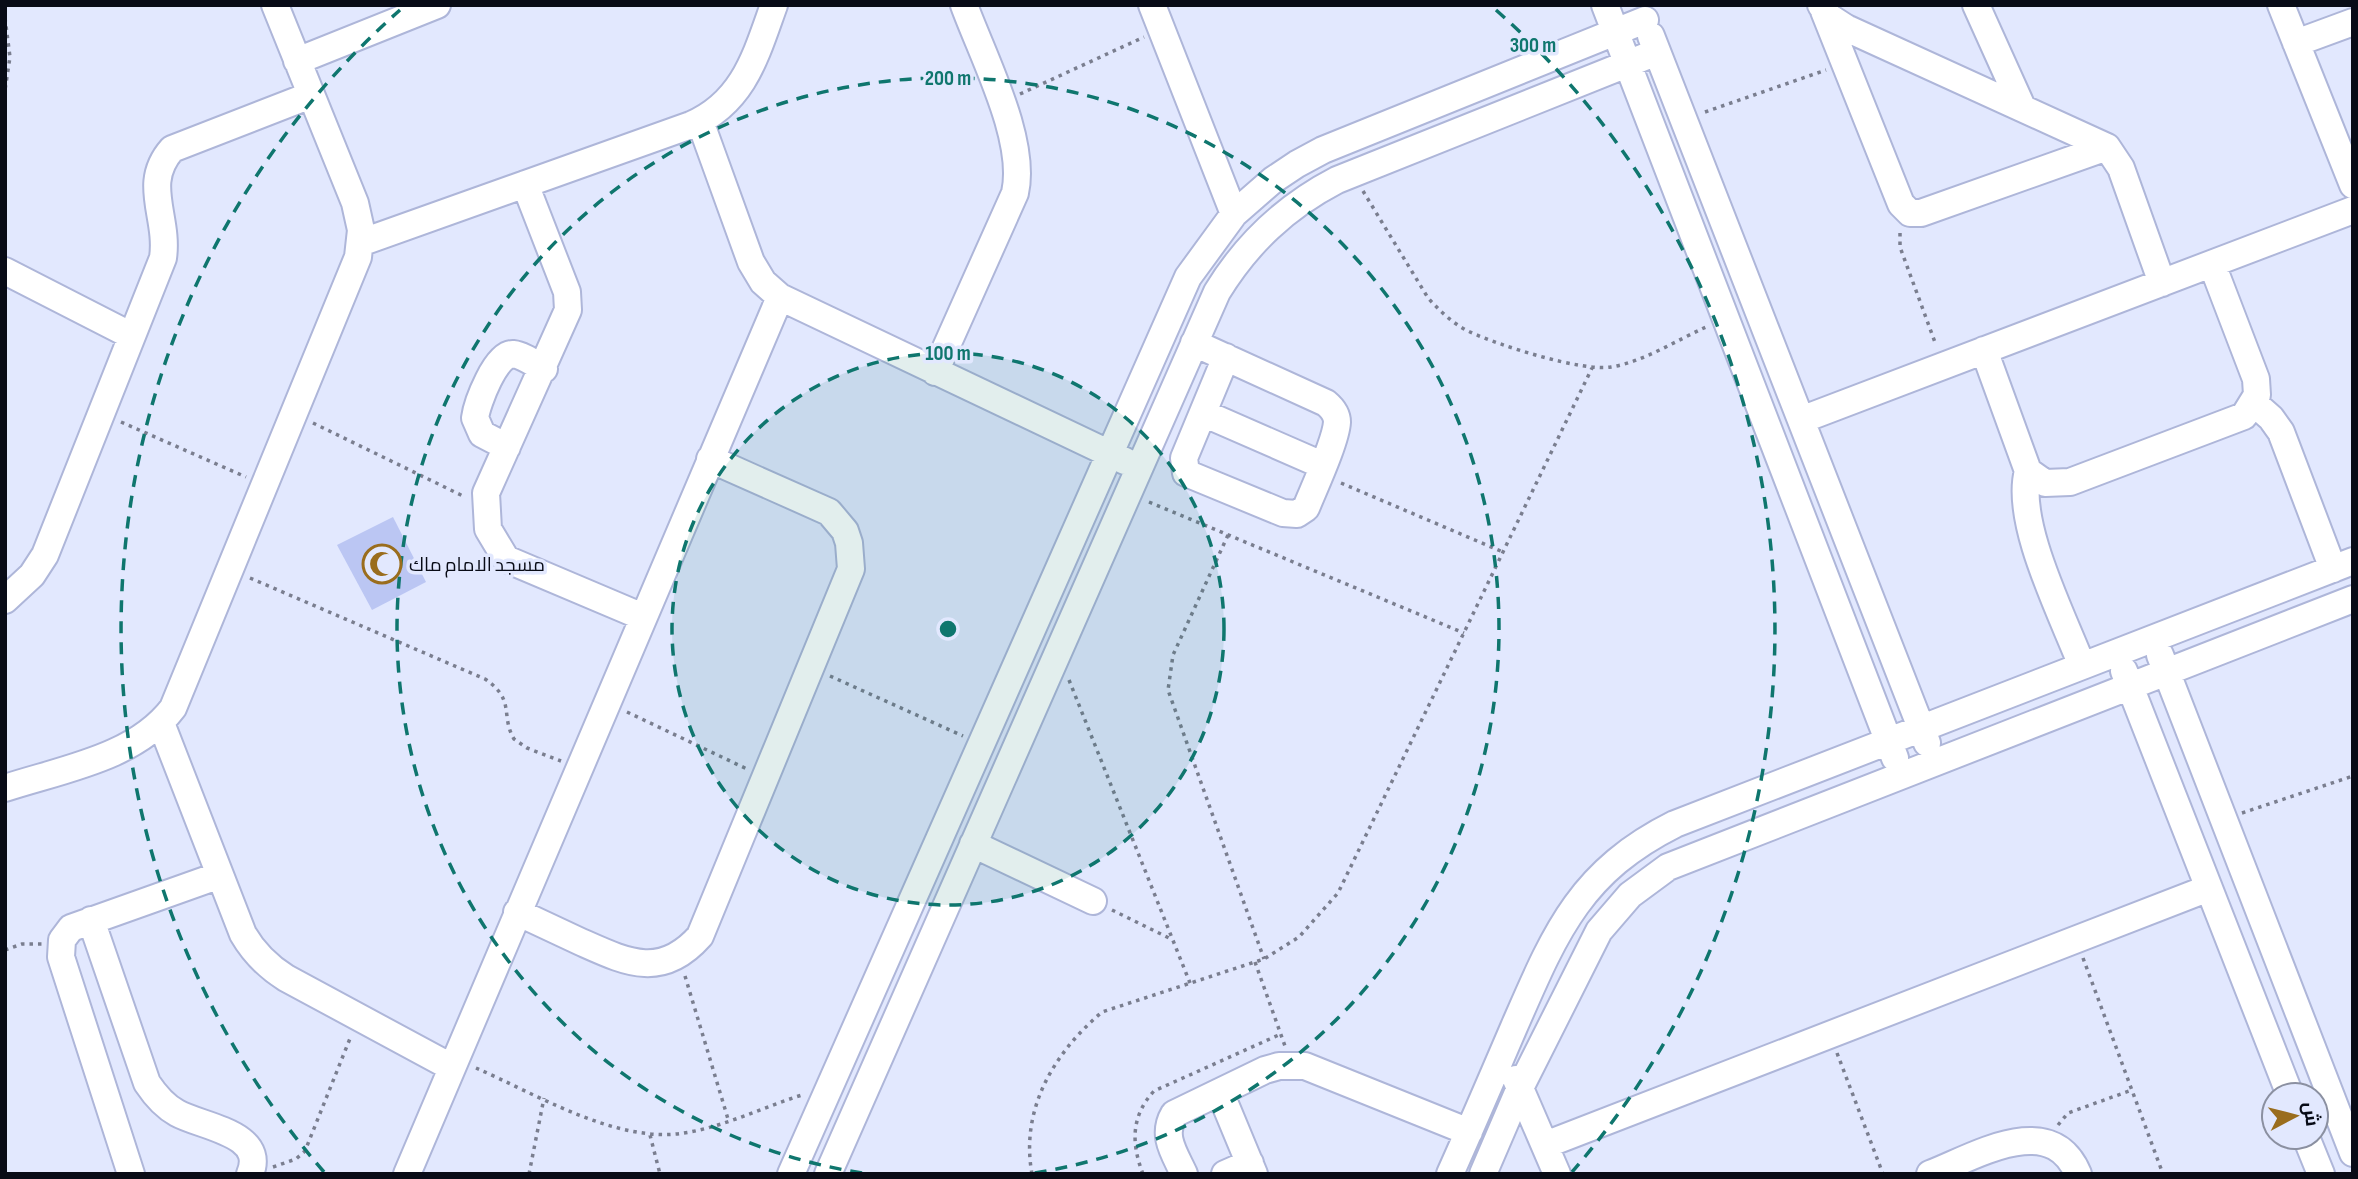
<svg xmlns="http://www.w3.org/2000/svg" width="2358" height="1179" font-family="'Sofia Sans Condensed',Cairo,sans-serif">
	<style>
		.building { fill: #bbc6f3 }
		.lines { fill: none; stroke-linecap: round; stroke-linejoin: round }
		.minor-casing { stroke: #aeb6d9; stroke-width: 30 }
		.path { stroke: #7a7e8f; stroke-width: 3.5; stroke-dasharray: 3.5 5; stroke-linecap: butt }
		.minor { stroke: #fff; stroke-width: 26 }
		.ring { fill: none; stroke: #0f766e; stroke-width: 3.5; stroke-dasharray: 12 9 }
		.labels { text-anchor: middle; stroke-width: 7; stroke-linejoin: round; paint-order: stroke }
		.poi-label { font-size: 19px; fill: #080b16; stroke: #e2e8fe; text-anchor: start }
		.centre { fill: #0f766e; stroke: #e2e8fe; stroke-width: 3.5 }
		.ring-label { font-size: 21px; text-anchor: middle; font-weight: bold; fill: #0f766e; stroke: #e2e8fe; stroke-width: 7; stroke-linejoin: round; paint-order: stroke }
	</style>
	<rect width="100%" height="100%" fill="#e2e8fe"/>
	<path class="building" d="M393 517 426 582 372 610 337 545Z"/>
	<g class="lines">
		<defs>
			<path id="minor" d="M1152 5 1234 214
				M1605 5 1895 758
				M1821 5 1829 17 1846 28 2107 147 2121 168 2162 283
				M1976 5 2022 107
				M2281 5 2353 185
				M1824 11 1901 204 1910 213H1921L2107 147
				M1651 36 1927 743
				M2296 43 2353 22
				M297 61 437 5
				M700 121 751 262 763 282 780 297 1125 461
				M525 184 567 292 568 310 486 493 488 529 506 559 643 617
				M360 243 691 125C744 102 756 55 774 5
				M5 271 132 336
				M1194 343 1326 403C1332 408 1337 414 1337 422 1336 441 1314 488 1306 508L1297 514 1283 513 1186 473 1184 458 1226 357
				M1984 350 2028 471 2045 483 2070 482 2244 416 2257 395 2256 379 2212 264
				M935 372 1015 193C1027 140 983 57 964 5
				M2254 403 2271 418 2281 432 2333 569
				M1203 413 1322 465
				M1801 420 2353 210
				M507 447 482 434 475 418C477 403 496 353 513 354 523 355 535 364 544 369
				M2028 471C2014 522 2063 616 2082 666
				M5 600 32 575 45 555 163 258C169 216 141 184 172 149L311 95
				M2160 655 2353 1153
				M2124 671 2290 1095
				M161 723 243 934C254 953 267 966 286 978L451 1067
				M5 788C63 769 135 758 173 708L358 257 361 230 355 203 275 5
				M973 844 1093 901
				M517 912C538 922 560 932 581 942 626 962 661 980 700 936L851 569 849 543 845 531 829 512 710 459
				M91 920 147 1083C155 1095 164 1106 177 1113 202 1127 267 1133 250 1174
				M1516 1079 1557 1174
				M1220 1092 1254 1174
				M2306 1137 2321 1174
				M1545 1145 2209 888
				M131 1174 61 957 62 940 71 928 220 875
				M407 1174 780 297
				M791 1174 1188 277 1234 214 1273 180 1297 164 1323 150 1645 20
				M828 1174 1217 292C1247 243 1285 207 1337 180L1657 52
				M1184 1174C1175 1154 1161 1136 1174 1114L1265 1070 1279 1066H1305L1469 1132
				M1225 1174 1250 1163
				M1450 1174C1472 1125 1493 1076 1514 1027 1555 933 1579 872 1675 824L2353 561
				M1483 1174 1520 1088 1599 931 1630 895 1668 867 2353 599
				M1930 1174C1974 1157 2051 1109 2078 1174"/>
		</defs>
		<use href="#minor" class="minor-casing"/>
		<path class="path" d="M5 18 10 57 5 90
			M1020 94 1144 37
			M1705 112 1826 70
			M1363 191 1428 298C1440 311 1453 324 1470 332 1498 345 1582 372 1611 367 1643 362 1677 340 1706 327
			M1900 233V247L1936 345
			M121 422 246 477
			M313 423 463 496
			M1341 483 1503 552
			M1149 502 1464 633
			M1228 535 1173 655 1168 690 1264 959
			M250 578 485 679C516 700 500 715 514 739L527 748 561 761
			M830 676 963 736
			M1069 680 1190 983
			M627 712 747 769
			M2242 813 2353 776
			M1112 910 1171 939
			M5 950 22 944H42
			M2083 958 2163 1174
			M1255 962 1285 1046
			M685 976 728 1119
			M1837 1053 1883 1174
			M476 1068C536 1094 617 1144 684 1133 724 1127 763 1107 802 1095
			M2058 1125 2068 1113 2132 1090
			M650 1135 660 1174
			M273 1167 296 1159 305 1151 351 1036
			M529 1174 544 1098
			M1032 1174C1020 1109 1054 1053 1102 1012L1264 959 1299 937 1338 893 1592 368
			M1143 1174C1131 1143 1131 1116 1154 1091L1281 1034"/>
		<use href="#minor" class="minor"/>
	</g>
	<circle cx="948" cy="629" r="276" fill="#0f766e" fill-opacity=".12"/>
	<g class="ring">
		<circle cx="948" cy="629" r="276"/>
		<path d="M862 1173A551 551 0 1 1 1034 1173"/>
		<path d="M324 1172A827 827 0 0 1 400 10M1496 10A827 827 0 0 1 1572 1172"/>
	</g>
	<defs>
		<symbol id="mosque-ring" viewBox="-11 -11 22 22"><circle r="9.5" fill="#e2e8fe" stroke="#9a6d1d" stroke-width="1.5"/><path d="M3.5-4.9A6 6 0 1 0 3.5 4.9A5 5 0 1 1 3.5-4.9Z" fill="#9a6d1d"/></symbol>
	</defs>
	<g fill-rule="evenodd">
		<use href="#mosque-ring" x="360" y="542" width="44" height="44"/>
	</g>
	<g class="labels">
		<g class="poi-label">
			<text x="409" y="571">مسجد الامام ماك</text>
		</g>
	</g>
	<circle cx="948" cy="629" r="10" class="centre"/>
	<g class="ring-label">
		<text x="1533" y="52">300 m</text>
		<text x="948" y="85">200 m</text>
		<text x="948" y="360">100 m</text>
	</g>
	<rect width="2358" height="1179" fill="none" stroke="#080b16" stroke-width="14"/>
	<g transform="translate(2295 1116) rotate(83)"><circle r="33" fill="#e2e8fe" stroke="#8b90a1" stroke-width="2"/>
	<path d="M0-5L12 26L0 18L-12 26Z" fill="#9a6d1d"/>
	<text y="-10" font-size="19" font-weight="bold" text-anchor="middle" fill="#080b16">ش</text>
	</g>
</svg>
